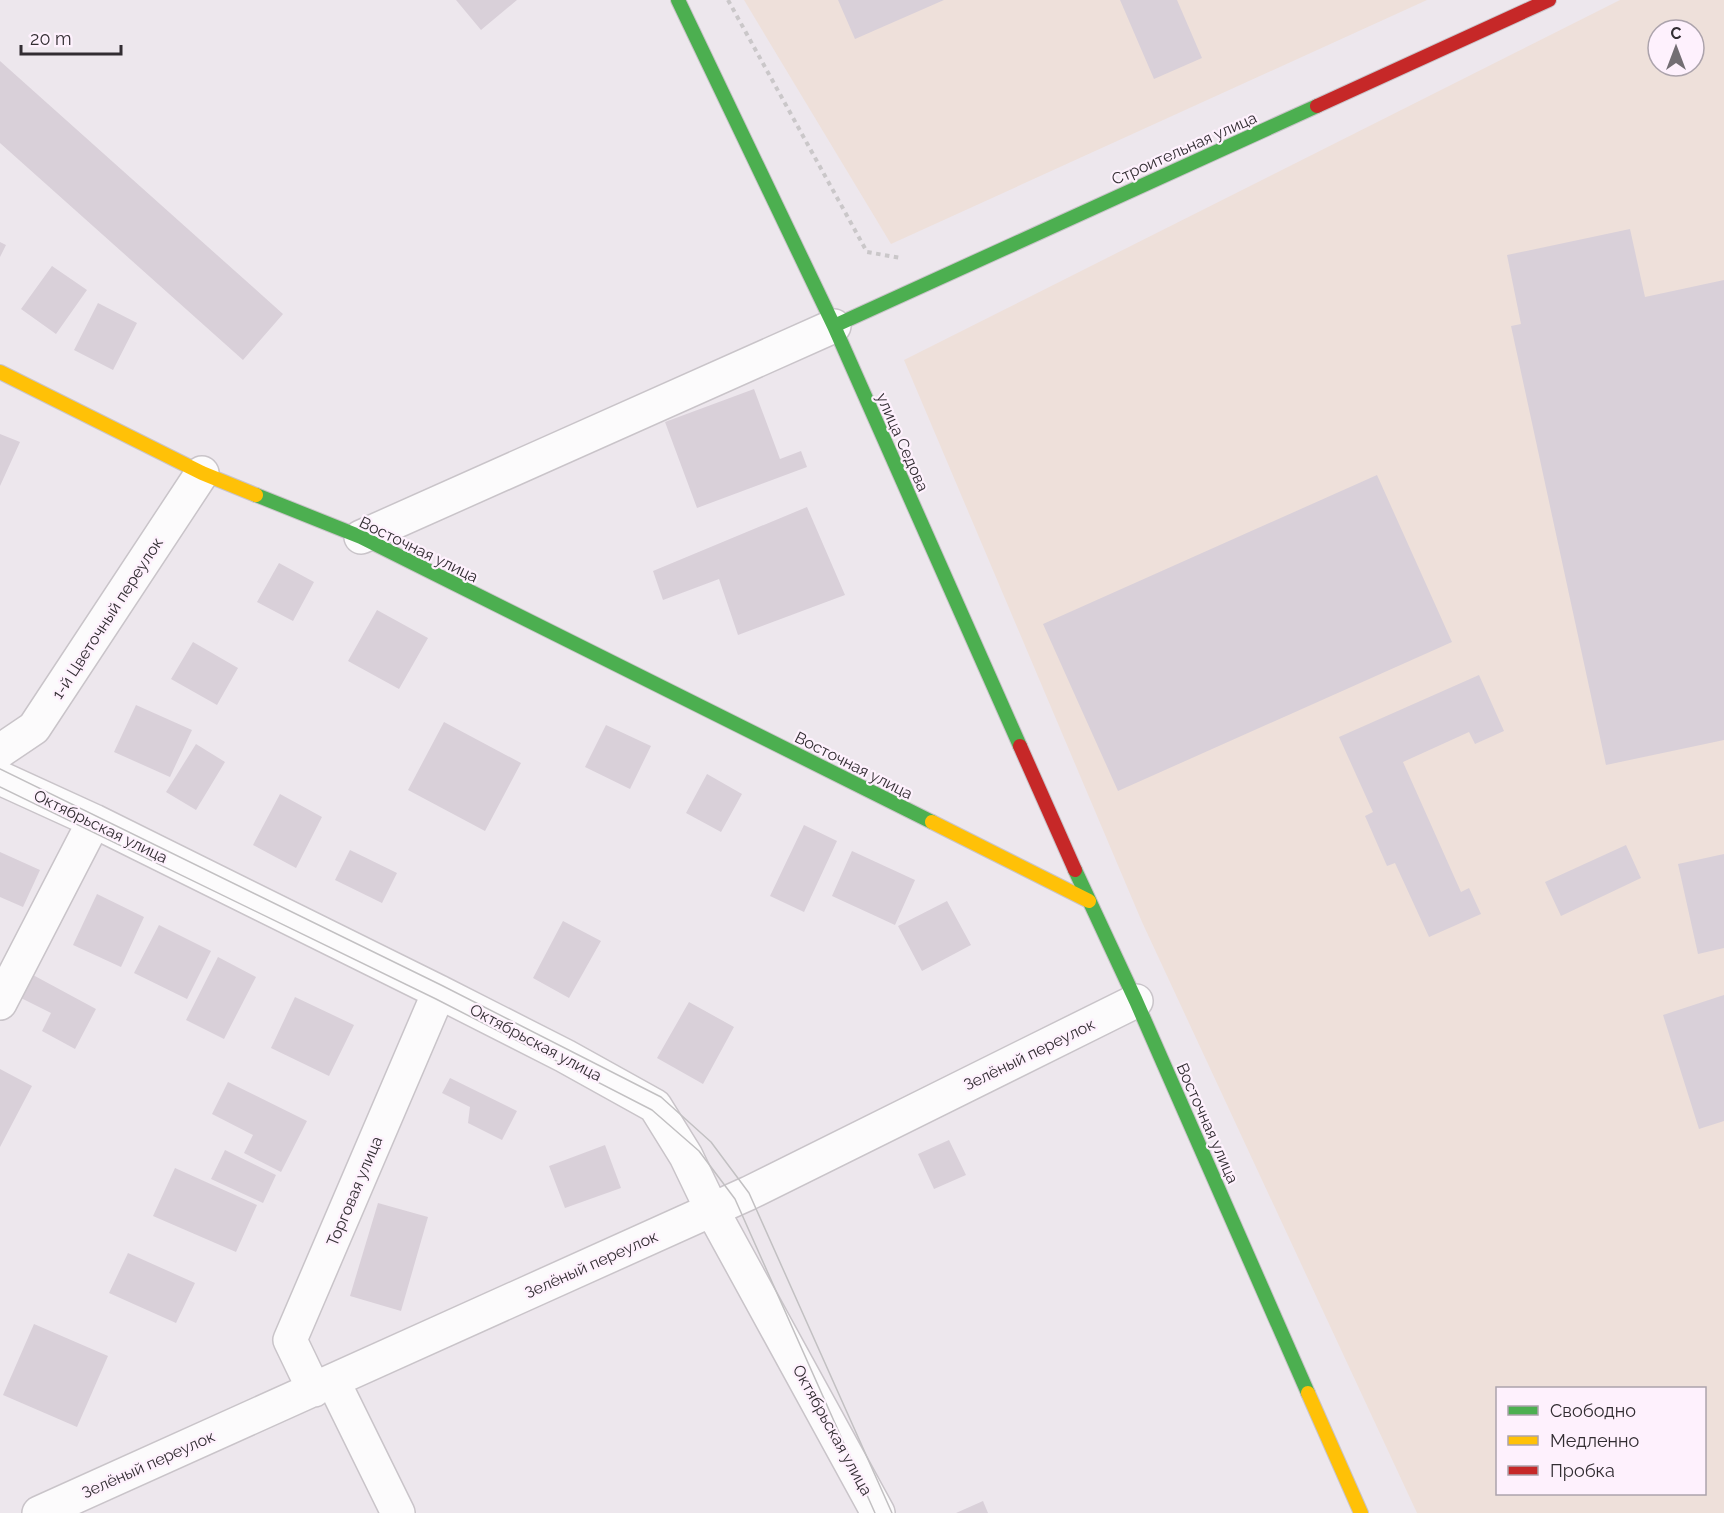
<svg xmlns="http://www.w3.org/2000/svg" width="1724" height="1513" font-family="Raleway,sans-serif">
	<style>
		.industrial { fill: #eee0da; fill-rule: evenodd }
		.building { fill: #d9d0d9 }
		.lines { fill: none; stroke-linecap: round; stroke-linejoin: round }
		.street-casing { stroke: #c9c4c9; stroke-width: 36 }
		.fast-casing { stroke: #c9c4c9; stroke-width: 16 }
		.slow-casing { stroke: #c9c4c9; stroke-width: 16 }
		.jam-casing { stroke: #c9c4c9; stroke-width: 16 }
		.path { stroke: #cac7c9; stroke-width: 4; stroke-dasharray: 4.5 4.5; stroke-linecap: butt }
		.street { stroke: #fcfbfc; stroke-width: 33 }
		.fast { stroke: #4caf50; stroke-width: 14 }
		.slow { stroke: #ffc107; stroke-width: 14 }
		.jam { stroke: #c62828; stroke-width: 14 }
		.tram { stroke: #c2c0c2; stroke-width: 1.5 }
		.labels { text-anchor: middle; stroke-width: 4.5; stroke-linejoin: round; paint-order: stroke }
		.street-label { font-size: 16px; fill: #322d32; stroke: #fef1fd }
	</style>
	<rect width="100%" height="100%" fill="#ede7ed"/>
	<path class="industrial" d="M744 0H1427L891 244Z
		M1620 0H1724V1513H1417L1142 922 904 360ZM1658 30H1694V66H1658ZM1498 1388H1704V1494H1498Z"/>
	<path class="building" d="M456 0H517L481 30Z
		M838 0H944L855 39Z
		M1120 0H1177L1202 58 1154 79Z
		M0 61 283 314 243 360 0 143Z
		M1630 229 1645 297 1724 280V740L1606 765 1511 326 1521 324 1507 255Z
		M0 242 6 245 0 257Z
		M52 266 87 290 56 334 21 309Z
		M98 303 137 323 113 370 74 350Z
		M754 389 780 459 801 451 807 467 697 508 665 422Z
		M0 434 20 442 0 486Z
		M1377 475 1452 642 1118 791 1043 624Z
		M807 507 845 595 738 635 719 579 663 600 653 571Z
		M279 563 314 582 293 621 257 602Z
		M377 610 428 638 399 689 348 661Z
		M193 642 238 668 217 705 171 679Z
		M1479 675 1504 731 1475 744 1469 732 1403 762 1461 892 1469 888 1481 914 1429 937 1395 863 1387 866 1365 816 1373 812 1339 737Z
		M136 705 192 730 170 777 114 752Z
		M444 722 521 763 485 831 408 790Z
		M606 725 651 746 630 789 585 767Z
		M196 744 225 762 196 810 166 792Z
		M707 774 742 794 721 832 686 813Z
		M280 794 322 817 296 868 253 845Z
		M804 825 837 841 804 912 770 896Z
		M1626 845 1641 878 1561 916 1545 882Z
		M350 850 397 873 382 903 335 880Z
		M852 851 915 880 895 925 832 896Z
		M0 852 40 870 23 907 0 897Z
		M1724 854V948L1698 954 1678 864Z
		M97 894 144 917 121 967 73 945Z
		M947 901 971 945 922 971 898 926Z
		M563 921 601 941 569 998 533 978Z
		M159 925 211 951 187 999 134 973Z
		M218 957 256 977 224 1039 186 1020Z
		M33 975 96 1009 75 1049 42 1031 51 1013 21 998Z
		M1724 995V1121L1699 1129 1663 1015Z
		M295 997 354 1025 329 1076 271 1048Z
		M689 1002 734 1027 703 1084 657 1058Z
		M0 1069 32 1086 0 1147Z
		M450 1078 517 1111 502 1140 468 1123 470 1107 442 1093Z
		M228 1082 307 1121 281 1172 244 1153 253 1135 212 1114Z
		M949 1140 966 1175 934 1189 918 1154Z
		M605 1145 621 1188 565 1208 549 1166Z
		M225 1150 276 1175 263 1203 211 1179Z
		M175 1168 257 1205 236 1252 153 1216Z
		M378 1203 428 1217 401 1311 350 1296Z
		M128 1253 195 1283 176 1323 109 1293Z
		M34 1324 108 1356 77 1427 3 1395Z
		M983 1501 988 1513H956Z"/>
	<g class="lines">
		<defs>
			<path id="street" d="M361 537 834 326
				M0 751 34 728 202 473
				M0 778 94 821 439 992 565 1056 655 1106 686 1156 712 1210 878 1513
				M0 1003 94 821
				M333 1381 398 1513
				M314 1390 290 1340 439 992
				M39 1513 749 1193 1136 1001"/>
			<path id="fast" d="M678 0 834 326 1020 746
				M834 326 1317 106
				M256 495 361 537 932 822
				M1075 870 1136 1001 1308 1393"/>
			<path id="slow" d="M0 372 202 473 256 495
				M932 822 1089 901
				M1308 1393 1361 1513"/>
			<path id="jam" d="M1317 106 1549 0
				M1020 746 1075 870"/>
		</defs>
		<use href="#street" class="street-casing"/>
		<use href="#fast" class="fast-casing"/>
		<use href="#slow" class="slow-casing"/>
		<use href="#jam" class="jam-casing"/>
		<path class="path" d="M728 0 867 252 901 258"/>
		<use href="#street" class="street"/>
		<use href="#fast" class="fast"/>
		<use href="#slow" class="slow"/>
		<use href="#jam" class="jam"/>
		<path class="tram" d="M0 769 441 985 661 1097 711 1142 749 1193 892 1513
			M0 787 436 999 652 1110 699 1151 735 1199 875 1513"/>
	</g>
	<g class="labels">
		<g class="street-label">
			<text transform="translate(1184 148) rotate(-24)" y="6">Строительная улица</text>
			<text transform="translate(903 442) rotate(66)" y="6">улица Седова</text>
			<text transform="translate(419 549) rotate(26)" y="6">Восточная улица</text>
			<text transform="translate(107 618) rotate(-57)" y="6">1-й Цветочный переулок</text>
			<text transform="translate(854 765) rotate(27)" y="6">Восточная улица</text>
			<text transform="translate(101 826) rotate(26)" y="6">Октябрьская улица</text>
			<text transform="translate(536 1042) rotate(28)" y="6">Октябрьская улица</text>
			<text transform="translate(1029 1054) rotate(-26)" y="6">Зелёный переулок</text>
			<text transform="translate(1208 1123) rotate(66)" y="6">Восточная улица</text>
			<text transform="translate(354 1191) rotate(-67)" y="6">Торговая улица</text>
			<text transform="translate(591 1264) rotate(-24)" y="6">Зелёный переулок</text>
			<text transform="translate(833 1430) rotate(61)" y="6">Октябрьская улица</text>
			<text transform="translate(148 1464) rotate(-24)" y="6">Зелёный переулок</text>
		</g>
	</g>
	<rect x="1496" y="1387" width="210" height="108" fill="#fef1fd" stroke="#aca3ac" stroke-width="1.5"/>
	<rect x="1508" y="1406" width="30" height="9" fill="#4caf50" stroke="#aca3ac" stroke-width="1.5"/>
	<text x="1550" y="1417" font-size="18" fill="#322d32">Свободно</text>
	<rect x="1508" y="1436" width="30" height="9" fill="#ffc107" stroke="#aca3ac" stroke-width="1.5"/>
	<text x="1550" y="1447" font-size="18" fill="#322d32">Медленно</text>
	<rect x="1508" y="1466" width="30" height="9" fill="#c62828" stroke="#aca3ac" stroke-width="1.5"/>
	<text x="1550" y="1477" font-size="18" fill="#322d32">Пробка</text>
	<g transform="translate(1676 48)"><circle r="28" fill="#fef1fd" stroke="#aca3ac" stroke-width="1.5"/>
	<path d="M0-4.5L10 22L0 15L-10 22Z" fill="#736e73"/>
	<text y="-9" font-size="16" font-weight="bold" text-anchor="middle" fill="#322d32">С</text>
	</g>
	<path d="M21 45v9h100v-9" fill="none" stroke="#322d32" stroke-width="3"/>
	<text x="30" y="45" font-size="18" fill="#322d32" stroke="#fef1fd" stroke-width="4.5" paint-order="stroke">20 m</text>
</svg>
